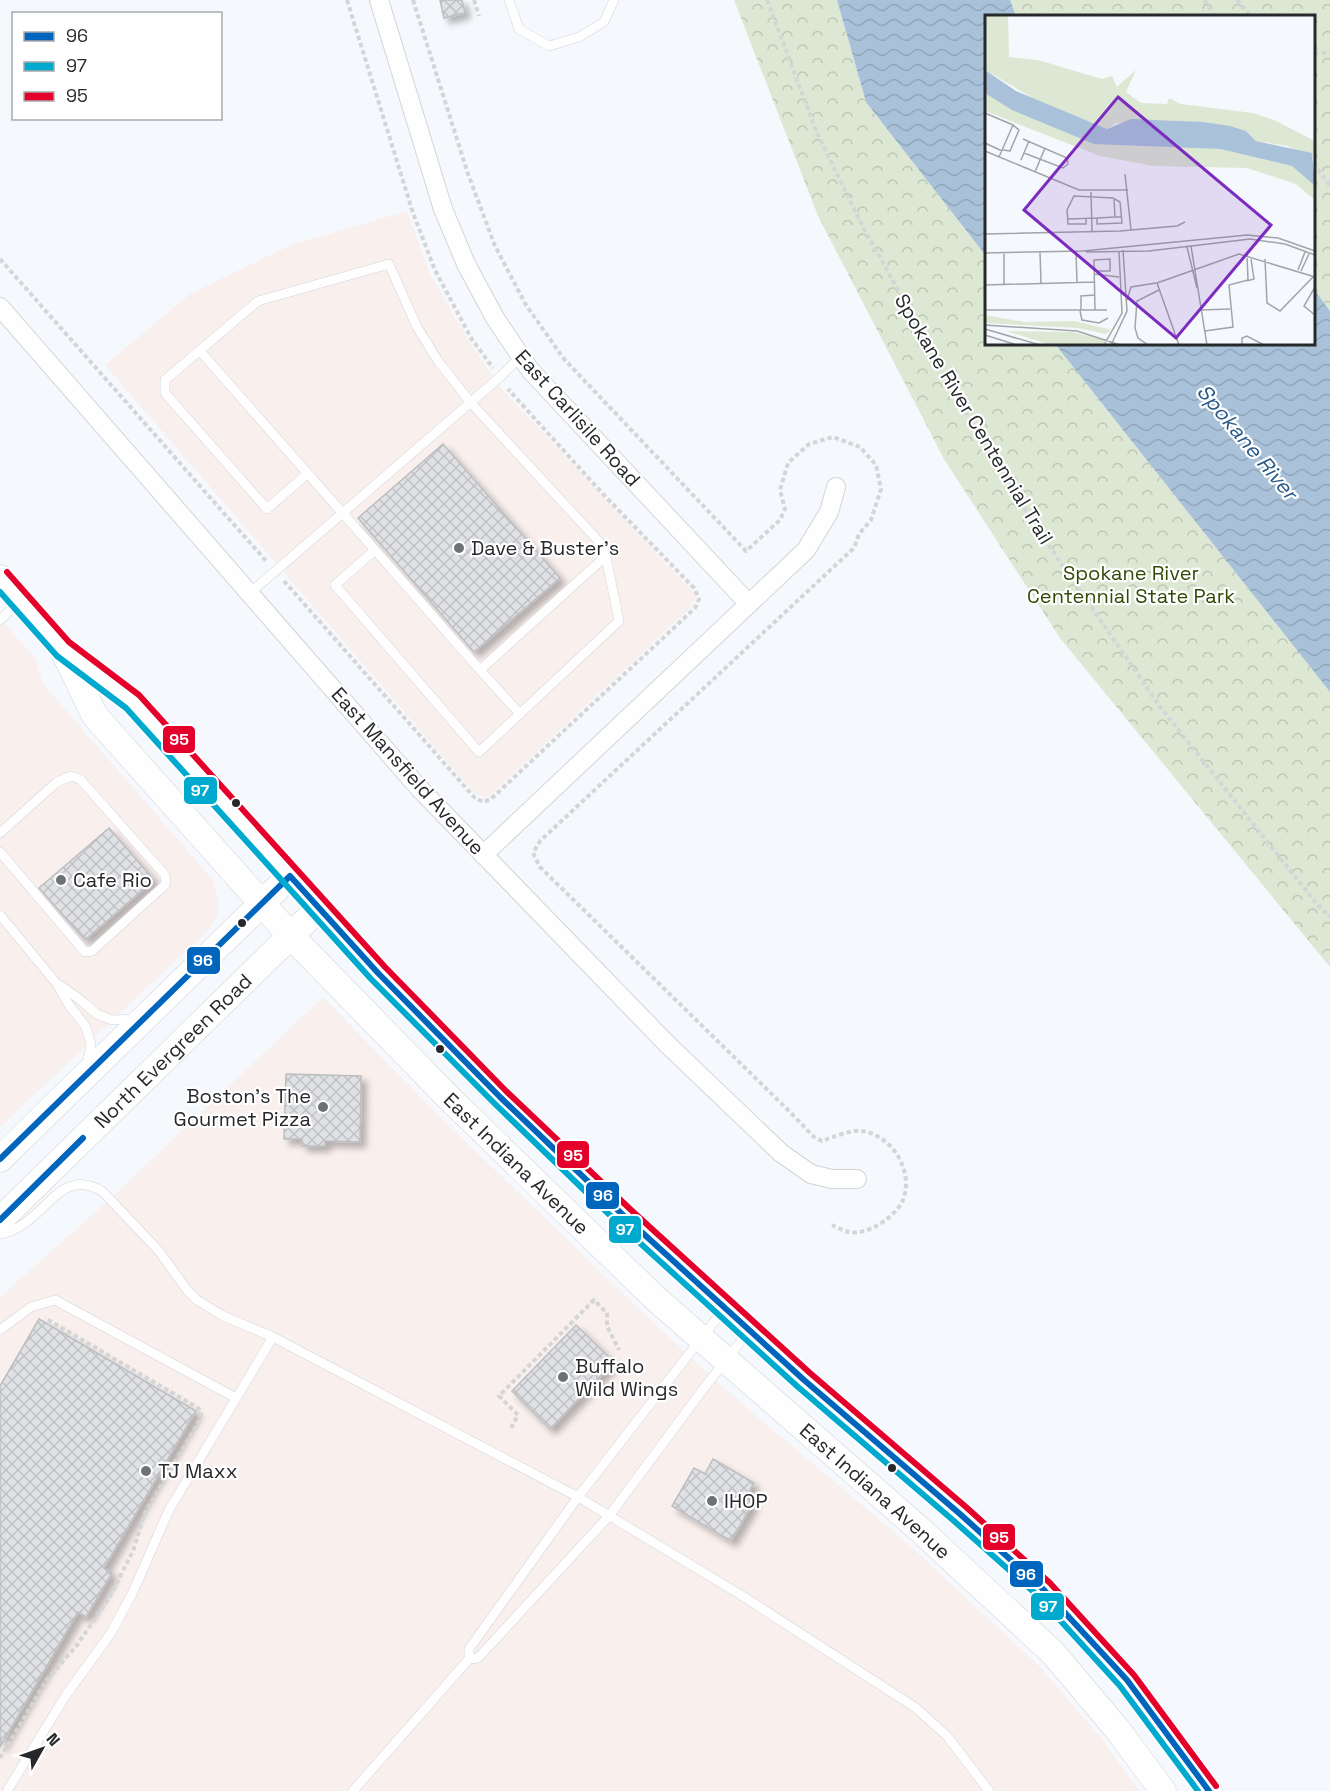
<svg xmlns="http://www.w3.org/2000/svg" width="1330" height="1791" font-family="'Space Grotesk',sans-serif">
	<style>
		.commercial { fill: #f9efed }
		.forest { fill: url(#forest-crowns) }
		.water { fill: url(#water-waves) }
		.building { fill: url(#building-cross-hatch); stroke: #bcbec1; stroke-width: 1.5; filter: url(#shadow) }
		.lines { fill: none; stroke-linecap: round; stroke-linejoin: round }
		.service-casing { stroke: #d3d4d8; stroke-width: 10 }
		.minor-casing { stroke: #d3d4d8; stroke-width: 20 }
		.secondary-casing { stroke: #d3d4d8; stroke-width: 27 }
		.path { stroke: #d4d5d7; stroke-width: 4; stroke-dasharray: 4.5 3; stroke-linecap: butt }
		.service { stroke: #fefeff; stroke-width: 9 }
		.minor { stroke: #fefeff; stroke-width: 18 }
		.secondary { stroke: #fefeff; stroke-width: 26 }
		.bus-1-casing { stroke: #fff; stroke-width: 10 }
		.bus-2-casing { stroke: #fff; stroke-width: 10 }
		.bus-3-casing { stroke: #fff; stroke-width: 10 }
		.bus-1 { stroke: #0065bd; stroke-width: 6 }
		.bus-2 { stroke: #00a9ce; stroke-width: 6 }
		.bus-3 { stroke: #e4002b; stroke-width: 6 }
		.poi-dot { fill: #6e7174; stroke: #fff; stroke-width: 2 }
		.bus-dot { fill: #26282b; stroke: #fff; stroke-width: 2 }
		.labels { text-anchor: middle; stroke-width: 4.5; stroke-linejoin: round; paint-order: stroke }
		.street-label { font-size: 20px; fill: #26282b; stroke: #fff }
		.poi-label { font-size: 20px; fill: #26282b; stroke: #fff; text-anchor: start }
		.park-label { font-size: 20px; fill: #324906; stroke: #fff }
		.water-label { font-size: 21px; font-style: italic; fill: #275a88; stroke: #fff }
		.inset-road { fill: none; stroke: #a2a5a8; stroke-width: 1.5 }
		.view { fill: #7b2cbf; fill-opacity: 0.15; stroke: #7b2cbf; stroke-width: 3 }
		.inset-edge { fill: none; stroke: #26282b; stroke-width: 3 }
		.line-badge { stroke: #fff; stroke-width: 2 }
		.badge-label { font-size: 16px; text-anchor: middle; font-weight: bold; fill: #fff }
	</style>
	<defs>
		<pattern id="forest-crowns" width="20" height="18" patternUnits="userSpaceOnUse" patternTransform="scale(1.5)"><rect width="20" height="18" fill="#dce8d3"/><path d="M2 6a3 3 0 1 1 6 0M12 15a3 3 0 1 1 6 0" fill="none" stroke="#bdc7b5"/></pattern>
		<pattern id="water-waves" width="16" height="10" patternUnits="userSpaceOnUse" patternTransform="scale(1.5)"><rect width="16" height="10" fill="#a9c2da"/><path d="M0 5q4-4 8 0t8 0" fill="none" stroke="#91a7bb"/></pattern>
		<pattern id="building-cross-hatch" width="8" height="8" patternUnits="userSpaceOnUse" patternTransform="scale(1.5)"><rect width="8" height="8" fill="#dfe1e4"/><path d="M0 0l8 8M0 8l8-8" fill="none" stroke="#bfc1c4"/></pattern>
		<filter id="shadow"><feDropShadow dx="5.5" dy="5.5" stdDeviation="3" flood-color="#0004"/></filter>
	</defs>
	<rect width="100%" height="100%" fill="#f5f8fc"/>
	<path class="commercial" d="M407 211 430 274 470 343 501 388 693 592 696 599 693 605 492 794 484 797 474 793 105 365 190 294 291 245Z
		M0 619 35 658 43 684 213 880 218 899V914L210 928 0 1127Z
		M323 997 436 1113 644 1314 742 1404 907 1543 1039 1666 1101 1738 1139 1791H0V1297L110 1199Z"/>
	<path class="forest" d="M734 0H837L866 102 986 256V344H1055L1330 692V967L1060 638 944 459 818 216Z
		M1010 0H1330V311L1314 289V16H1016Z"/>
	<path class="water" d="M837 0H1010L1016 16H986V256L866 102Z
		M1314 289 1330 311V692L1055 344H1314Z"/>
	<path class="building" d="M440 0H462L465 13 444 18Z
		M443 444 560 578 474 652 358 518Z
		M109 828 154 880 85 940 39 888Z
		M286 1074 361 1076 360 1142 325 1141V1146H302V1139H284Z
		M39 1319 196 1411 104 1568 112 1573 86 1617 78 1612 0 1747V1386Z
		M576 1325 614 1362 550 1429 512 1391Z
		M713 1459 754 1483 745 1499 753 1503 731 1541 672 1506 694 1468 705 1474Z"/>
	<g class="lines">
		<defs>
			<path id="service" d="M509 0 519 29 549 46 579 37 604 22 614 0
				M200 351 375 550 335 585 479 752 619 621 604 547 471 403 438 361 417 327 389 264 258 301 165 380V393L267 509 307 474
				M375 550 480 670
				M250 593 500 377 521 356
				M0 620 18 603
				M520 714 480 670 606 556
				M0 833 57 782 71 776 80 779 165 875 166 881 165 885 92 951 85 952 0 852
				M0 915 57 984 69 1005 86 1027 91 1045 87 1065
				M59 985 78 998 97 1014 112 1020 136 1019
				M0 1234C45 1227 57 1163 103 1192L159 1251 187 1290 197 1300 223 1316 273 1337
				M0 1330 31 1307 55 1300 236 1398
				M469 1659V1649L578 1497 724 1309
				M7 1791 66 1695 111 1633 132 1594 169 1510 273 1337 578 1497 741 1595 916 1708 947 1736 989 1791
				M353 1791 469 1659 478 1658 609 1516 704 1388 749 1331"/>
			<path id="minor" d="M379 0 443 209 466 264 495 318 530 370 749 604
				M0 307 419 788 667 1044 781 1153 811 1174 832 1179H857
				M483 855 806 550 829 512 836 487"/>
			<g id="secondary">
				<path d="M0 578 63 649 132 701 378 973 500 1097 624 1216 804 1380 960 1514 1043 1589 1127 1680 1209 1791"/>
				<path id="s1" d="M64 652 95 716 290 935 448 1097 655 1298 917 1527 1053 1653 1117 1729 1163 1791"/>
				<path d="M0 1159 290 876"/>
				<path id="s2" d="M0 1220 319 908"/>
			</g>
		</defs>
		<use href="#service" class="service-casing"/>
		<use href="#minor" class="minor-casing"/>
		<use href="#secondary" class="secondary-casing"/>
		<path class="path" d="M347 0 413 213 435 270 471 338 493 368
			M413 0 468 174 495 246 526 305 564 359 746 551 780 520 785 509 780 490 788 463 809 444 833 437 860 447 876 465 881 489 871 520 859 534 854 548 540 841 533 853 540 867 788 1110 814 1137 822 1141C831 1138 852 1129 862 1131 891 1135 913 1169 904 1197 899 1215 868 1236 849 1232 844 1231 838 1228 832 1225
			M474 0 479 16
			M767 0 817 133 862 225 962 406 1036 527 1161 708 1316 903 1330 917
			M1204 0 1215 16
			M1237 0 1251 16
			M1314 53H1330
			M1314 163 1330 186
			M0 259 267 562
			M284 581 474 797 483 802 491 799 695 608 699 599 694 588 603 494 508 389
			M511 1428 518 1415 499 1396 594 1300 607 1313V1326L619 1350
			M0 1758 46 1681 77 1645 109 1598 133 1551 145 1513 200 1420 201 1412 198 1408 45 1318"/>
		<use href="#service" class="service"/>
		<use href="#minor" class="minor"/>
		<use href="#secondary" class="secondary"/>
		<defs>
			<path id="bus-1" d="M0 1159 290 876 378 973 500 1097 624 1216 804 1380 960 1514 1043 1589 1127 1680 1209 1791
				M0 1220 83 1138"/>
			<path id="bus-2" d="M0 592 57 656 126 708 371 979 494 1103 618 1223 798 1387 954 1521 1037 1595 1120 1686 1198 1791"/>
			<path id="bus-3" d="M7 572 69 642 139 695 385 967 506 1091 630 1209 810 1373 966 1507 1050 1583 1134 1675 1216 1786"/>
		</defs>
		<use href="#bus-1" class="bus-1-casing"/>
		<use href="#bus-2" class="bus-2-casing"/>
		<use href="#bus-3" class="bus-3-casing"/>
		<use href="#bus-1" class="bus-1"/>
		<use href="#bus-2" class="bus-2"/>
		<use href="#bus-3" class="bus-3"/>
	</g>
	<g class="poi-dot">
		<circle cx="459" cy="548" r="6"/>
		<circle cx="61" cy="880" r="6"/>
		<circle cx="323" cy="1107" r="6"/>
		<circle cx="563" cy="1377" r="6"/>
		<circle cx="146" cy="1471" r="6"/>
		<circle cx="712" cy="1501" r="6"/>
	</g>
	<g class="bus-dot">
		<circle cx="236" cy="803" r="5"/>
		<circle cx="242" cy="923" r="5"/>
		<circle cx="440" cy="1049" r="5"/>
		<circle cx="892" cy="1468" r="5"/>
	</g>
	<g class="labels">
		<g class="street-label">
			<text transform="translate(578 418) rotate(48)" y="7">East Carlisile Road</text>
			<text transform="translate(974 419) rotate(59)" y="7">Spokane River Centennial Trail</text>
			<text transform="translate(408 771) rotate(48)" y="7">East Mansfield Avenue</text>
			<text dy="7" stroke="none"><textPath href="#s2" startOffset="242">North Evergreen Road</textPath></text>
			<text dy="7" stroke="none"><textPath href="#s1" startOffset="686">East Indiana Avenue</textPath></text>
			<text dy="7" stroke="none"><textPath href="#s1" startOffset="1172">East Indiana Avenue</textPath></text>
		</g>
		<g class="poi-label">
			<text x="471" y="555">Dave &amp; Buster's</text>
			<text x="73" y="887">Cafe Rio</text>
			<text x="311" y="1103" text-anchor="end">Boston's The<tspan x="311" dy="23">Gourmet Pizza</tspan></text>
			<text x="575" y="1373">Buffalo<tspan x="575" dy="23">Wild Wings</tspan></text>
			<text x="158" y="1478">TJ Maxx</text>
			<text x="724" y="1508">IHOP</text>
		</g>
		<g class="park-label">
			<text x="1131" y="580">Spokane River<tspan x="1131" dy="23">Centennial State Park</tspan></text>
		</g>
		<g class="water-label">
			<text transform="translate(1247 442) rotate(50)" y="7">Spokane River</text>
		</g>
	</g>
	<g transform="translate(985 15)">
		<rect width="330" height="330" fill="#f5f8fc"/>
		<path d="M0 300 39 307 90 306 126 315 121 319 93 313 0 308ZM21 316 87 317 121 325 117 330H66Z" fill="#dce8d3"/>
		<path d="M0 0H23L24 42 53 45 117 64 127 61 132 72 151 55 141 77 156 88 182 89 184 83 196 89 268 98 289 105 330 126V143L302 131 271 126 261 116 218 107 131 108 122 114 53 86 0 55ZM0 78 57 106 202 132 235 134 307 151 330 171V185L311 169 262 153 168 151 115 141 0 96Z" fill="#dce8d3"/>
		<path d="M0 55 31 76 122 114 146 104 218 107 245 111 261 116 271 126 327 138 330 171 307 151 235 134 109 129 27 95 0 78Z" fill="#a9c2da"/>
		<path class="inset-road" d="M0 98 28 110 14 142M38 124 82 143 83 149 78 153 39 138M0 128 17 136M18 135 25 136 34 115 28 110M0 136 94 175H143M36 145 44 126M50 157 60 133M140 159 146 215M106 177 107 217M129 184 130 202H136M112 203 130 202M83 204 112 203V209L137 208 135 187 128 183 89 181 82 195 83 209H101V203M0 219 135 216 192 211 200 207M206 231 222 330M202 232 212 273M55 237 56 268M91 237 92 267M101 237 164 236 265 224 300 229 330 240M0 238 98 236 262 220 293 223 330 236M19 238V269M280 244 282 288 295 296 328 262M313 255 320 237M109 256H125V244L109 245V246L110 295M316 256 324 239M109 259 134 262M262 266 269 264 266 244M0 270 109 267M330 272 319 291 330 300M142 285 146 272 171 268M0 295H122M96 295V281L110 280M216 295 245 294M95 296 97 305 114 308 123 303M0 310 92 316 135 330M0 314 55 330M220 316 248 312 244 270 263 265 262 239M0 320 32 330M119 330 137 298 134 236M126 330 142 296 138 235M163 330 153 323 150 313 152 286 174 275M194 330 172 268 254 239 330 262M257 330V323L262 321 279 330"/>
		<path class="view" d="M133 82 286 210 191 323 39 195Z"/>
		<rect width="330" height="330" class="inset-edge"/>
	</g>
	<g class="line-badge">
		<rect x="162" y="725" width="34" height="29" rx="6" fill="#e4002b"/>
		<rect x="183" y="776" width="35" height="29" rx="6" fill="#00a9ce"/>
		<rect x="186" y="946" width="35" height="29" rx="6" fill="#0065bd"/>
		<rect x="556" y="1140" width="34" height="29" rx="6" fill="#e4002b"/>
		<rect x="585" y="1181" width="35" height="29" rx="6" fill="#0065bd"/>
		<rect x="608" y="1215" width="34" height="29" rx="6" fill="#00a9ce"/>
		<rect x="982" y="1523" width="34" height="28" rx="6" fill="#e4002b"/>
		<rect x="1009" y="1560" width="35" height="28" rx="6" fill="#0065bd"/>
		<rect x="1030" y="1592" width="35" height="29" rx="6" fill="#00a9ce"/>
	</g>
	<g class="badge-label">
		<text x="179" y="745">95</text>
		<text x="200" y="796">97</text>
		<text x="203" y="966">96</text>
		<text x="573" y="1161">95</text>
		<text x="603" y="1201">96</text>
		<text x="625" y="1235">97</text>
		<text x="999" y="1543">95</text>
		<text x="1026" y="1580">96</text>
		<text x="1048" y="1612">97</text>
	</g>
	<rect x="12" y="12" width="210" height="108" fill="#ffffff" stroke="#a8a9aa" stroke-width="1.5"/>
	<rect x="24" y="32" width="30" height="9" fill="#0065bd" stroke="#a8a9aa" stroke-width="1.5"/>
	<text x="66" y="42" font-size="18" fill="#26282b">96</text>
	<rect x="24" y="62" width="30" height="9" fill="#00a9ce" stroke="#a8a9aa" stroke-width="1.5"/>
	<text x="66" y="72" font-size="18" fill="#26282b">97</text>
	<rect x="24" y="92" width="30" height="9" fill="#e4002b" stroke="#a8a9aa" stroke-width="1.5"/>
	<text x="66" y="102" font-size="18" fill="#26282b">95</text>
	<g transform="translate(42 1749) rotate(50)" stroke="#ffffff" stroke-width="4.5" paint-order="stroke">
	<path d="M0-4.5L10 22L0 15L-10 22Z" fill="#26282b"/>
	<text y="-9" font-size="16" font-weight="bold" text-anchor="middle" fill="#26282b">N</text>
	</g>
</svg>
